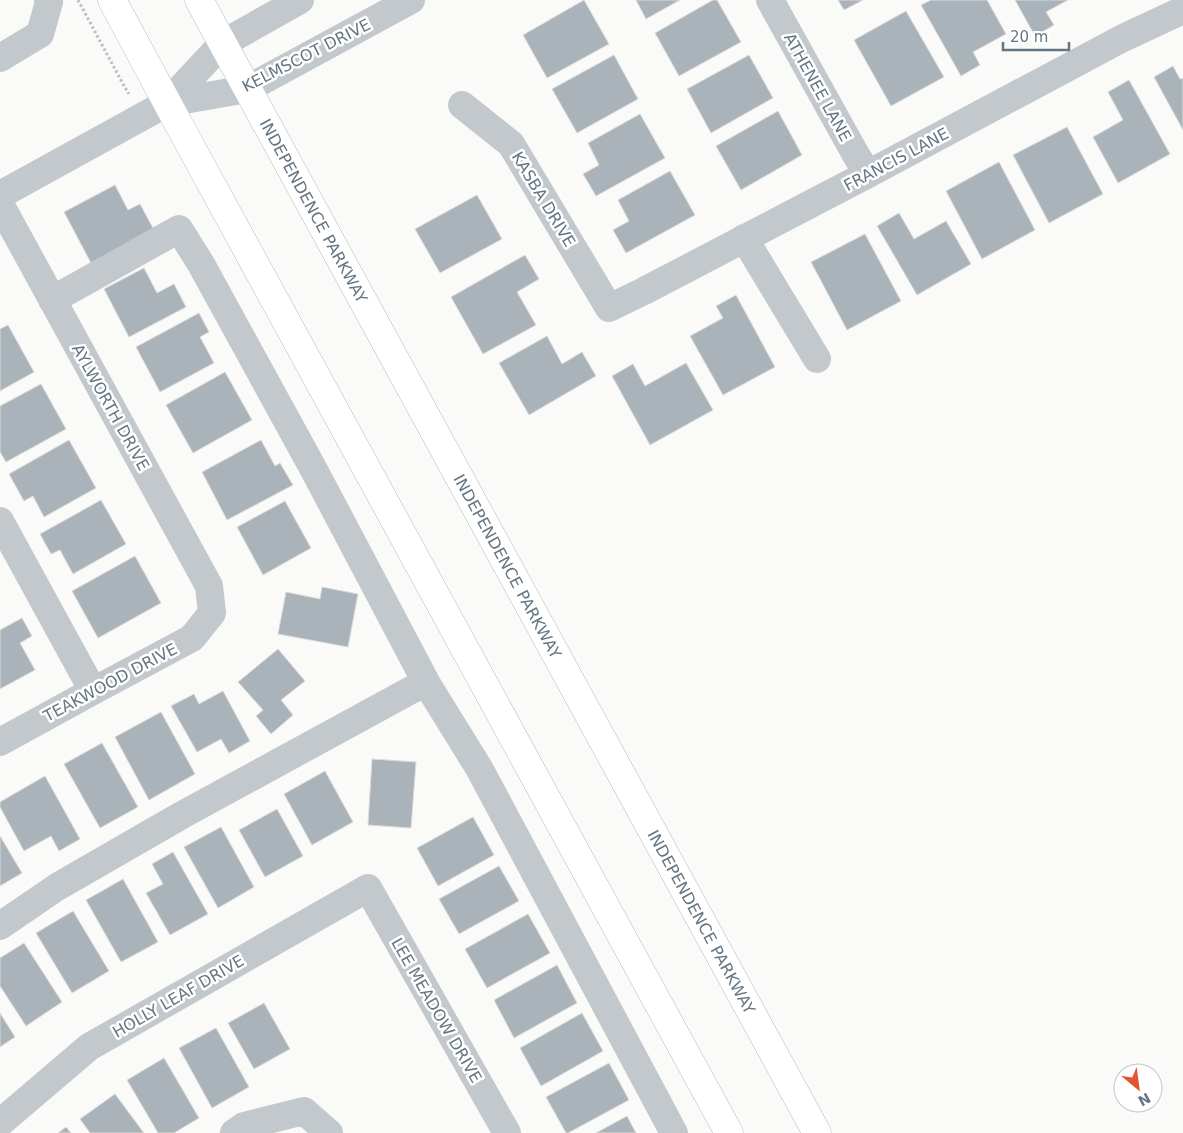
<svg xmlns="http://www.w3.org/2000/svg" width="1183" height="1133" font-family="'DejaVu Sans',sans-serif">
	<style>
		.building { fill: #aab3b9; stroke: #dcdcda }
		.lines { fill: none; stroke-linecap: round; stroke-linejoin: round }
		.major-casing { stroke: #b5babe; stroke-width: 29 }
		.path { stroke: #bbbfc2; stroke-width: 3; stroke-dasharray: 2.5 2.5; stroke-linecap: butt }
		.minor { stroke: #c3c8cc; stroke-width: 28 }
		.major { stroke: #fff; stroke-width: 28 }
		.labels { text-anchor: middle; stroke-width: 5; stroke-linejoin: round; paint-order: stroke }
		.street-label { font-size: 16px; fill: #657683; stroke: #fff }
	</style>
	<rect width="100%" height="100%" fill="#fafaf8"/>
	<path class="building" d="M584 0 609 44 547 78 523 35Z
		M636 0H680L646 19Z
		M713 0H717L741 42 679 76 655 33Z
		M838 0H863L844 10Z
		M931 0H987L1006 34 973 52 980 65 961 76 921 5Z
		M1015 0H1068L1046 12 1054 25 1035 36Z
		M906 11 944 77 891 106 854 40Z
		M614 55 638 99 577 133 552 89Z
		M749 55 773 98 711 133 687 89Z
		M1173 66 1180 79 1183 78V130L1154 77Z
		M1129 80 1170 154 1118 183 1093 137 1123 120 1108 92Z
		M778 111 802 155 741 190 716 146Z
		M640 114 665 158 596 196 583 174 599 165 588 143Z
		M1067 127 1103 194 1049 223 1013 155Z
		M999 162 1035 230 982 259 946 191Z
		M670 171 695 215 626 253 613 230 629 221 618 200Z
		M115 185 128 210 140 204 154 230 91 263 64 212Z
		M477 195 502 239 440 273 415 229Z
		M899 213 914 239 946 221 971 264 917 295 877 226Z
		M865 234 901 301 847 330 811 262Z
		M525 255 539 279 517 292 536 325 483 354 451 297Z
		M144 268 157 293 174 284 186 307 129 337 104 289Z
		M736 295 775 367 723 395 690 336 723 318 716 306Z
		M199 313 209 332 200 337 214 363 160 392 136 347Z
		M8 325 34 372 0 391V329Z
		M547 336 562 364 582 352 596 376 529 415 499 363Z
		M686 363 713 410 650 445 612 376 633 364 645 386Z
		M225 372 252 420 193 453 166 405Z
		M41 384 66 429 6 462 0 452V406Z
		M69 440 96 488 44 517 33 496 24 501 9 474Z
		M261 440 275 466 280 463 293 485 227 520 202 472Z
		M101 500 126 544 73 574 60 550 51 554 40 534Z
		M285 501 311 548 263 575 237 527Z
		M135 556 161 603 98 638 72 591Z
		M322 587 358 594 348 647 278 634 286 592 320 599Z
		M22 618 32 636 20 643 35 670 0 689V630Z
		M278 649 305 681 281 700 293 715 271 734 256 716 263 710 238 682Z
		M223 691 250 741 229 753 221 739 197 752 171 706 194 694 199 704Z
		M161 712 195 774 149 800 115 737Z
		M102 743 138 807 100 828 64 764Z
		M372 759 416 762 411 828 368 825Z
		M325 771 353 822 312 845 284 794Z
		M45 776 80 839 59 851 51 836 24 851 0 807V802Z
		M277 809 303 856 265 877 239 830Z
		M473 817 494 855 438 886 417 848Z
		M221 827 254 887 218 908 184 847Z
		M0 836 22 873 0 886Z
		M173 852 208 914 170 935 146 893 163 884 152 864Z
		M499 866 519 901 459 934 439 899Z
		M123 879 158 942 121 962 86 900Z
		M73 911 109 971 72 993 36 933Z
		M528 914 550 953 487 988 465 949Z
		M24 943 62 1002 26 1026 0 986V958Z
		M557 965 577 1003 514 1038 494 1000Z
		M264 1003 290 1049 254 1069 228 1023Z
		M0 1013 15 1037 0 1047Z
		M582 1013 603 1051 541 1086 520 1048Z
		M216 1028 249 1087 212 1108 179 1048Z
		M164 1058 199 1118 174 1133H158L127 1080Z
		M609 1063 629 1100 568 1133H566L546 1097Z
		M115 1094 144 1133H90L80 1119Z
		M627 1116 636 1133H596Z
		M66 1127 71 1133H58Z"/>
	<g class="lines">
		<defs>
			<g id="major">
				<path d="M112 0 184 134 729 1133"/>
				<path id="s1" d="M199 0 817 1133"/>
			</g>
		</defs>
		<use href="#major" class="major-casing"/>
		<path class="path" d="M78 0 123 84 129 94"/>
		<path class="minor" d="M770 0 856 155 868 174
			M0 58 40 34 49 2 48 0
			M167 103 247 89 411 0
			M462 105 511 144 609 308 644 291 868 174 1121 39 1183 10
			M0 195 167 103 222 44 300 0
			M0 204 209 586 212 613 192 638 93 691 0 742
			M744 238 817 359
			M0 521 93 691
			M427 684 479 768 674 1133
			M0 926 57 887 182 815 413 689 427 684 314 470 201 264 179 229 52 300
			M0 1123 89 1047 368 888 507 1133
			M234 1133 244 1126 304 1111 329 1133"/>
		<use href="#major" class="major"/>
	</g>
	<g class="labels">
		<g class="street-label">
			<text transform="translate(306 55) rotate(-27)" y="6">KELMSCOT DRIVE</text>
			<text transform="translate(818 87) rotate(61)" y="6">ATHENEE LANE</text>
			<text transform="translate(896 159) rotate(-28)" y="6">FRANCIS LANE</text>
			<text transform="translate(544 199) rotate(59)" y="6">KASBA DRIVE</text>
			<text dy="6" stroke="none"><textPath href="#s1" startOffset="240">INDEPENDENCE PARKWAY</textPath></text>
			<text transform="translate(111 407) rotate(61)" y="6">AYLWORTH DRIVE</text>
			<text dy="6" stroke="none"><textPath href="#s1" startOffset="645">INDEPENDENCE PARKWAY</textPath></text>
			<text transform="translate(110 682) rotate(-28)" y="6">TEAKWOOD DRIVE</text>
			<text dy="6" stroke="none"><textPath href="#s1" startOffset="1050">INDEPENDENCE PARKWAY</textPath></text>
			<text transform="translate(178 996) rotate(-30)" y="6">HOLLY LEAF DRIVE</text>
			<text transform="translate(437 1010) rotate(60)" y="6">LEE MEADOW DRIVE</text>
		</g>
	</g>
	<g transform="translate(1138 1088) rotate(151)"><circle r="24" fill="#ffffff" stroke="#c1c8cd"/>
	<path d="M0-4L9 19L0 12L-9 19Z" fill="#e4572e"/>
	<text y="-8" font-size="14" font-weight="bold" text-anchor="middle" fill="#657683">N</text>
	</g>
	<path d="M1003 42v8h66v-8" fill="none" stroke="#657683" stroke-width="2.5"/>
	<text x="1010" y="42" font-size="15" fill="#657683" stroke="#ffffff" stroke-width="4" paint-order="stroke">20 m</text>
</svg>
